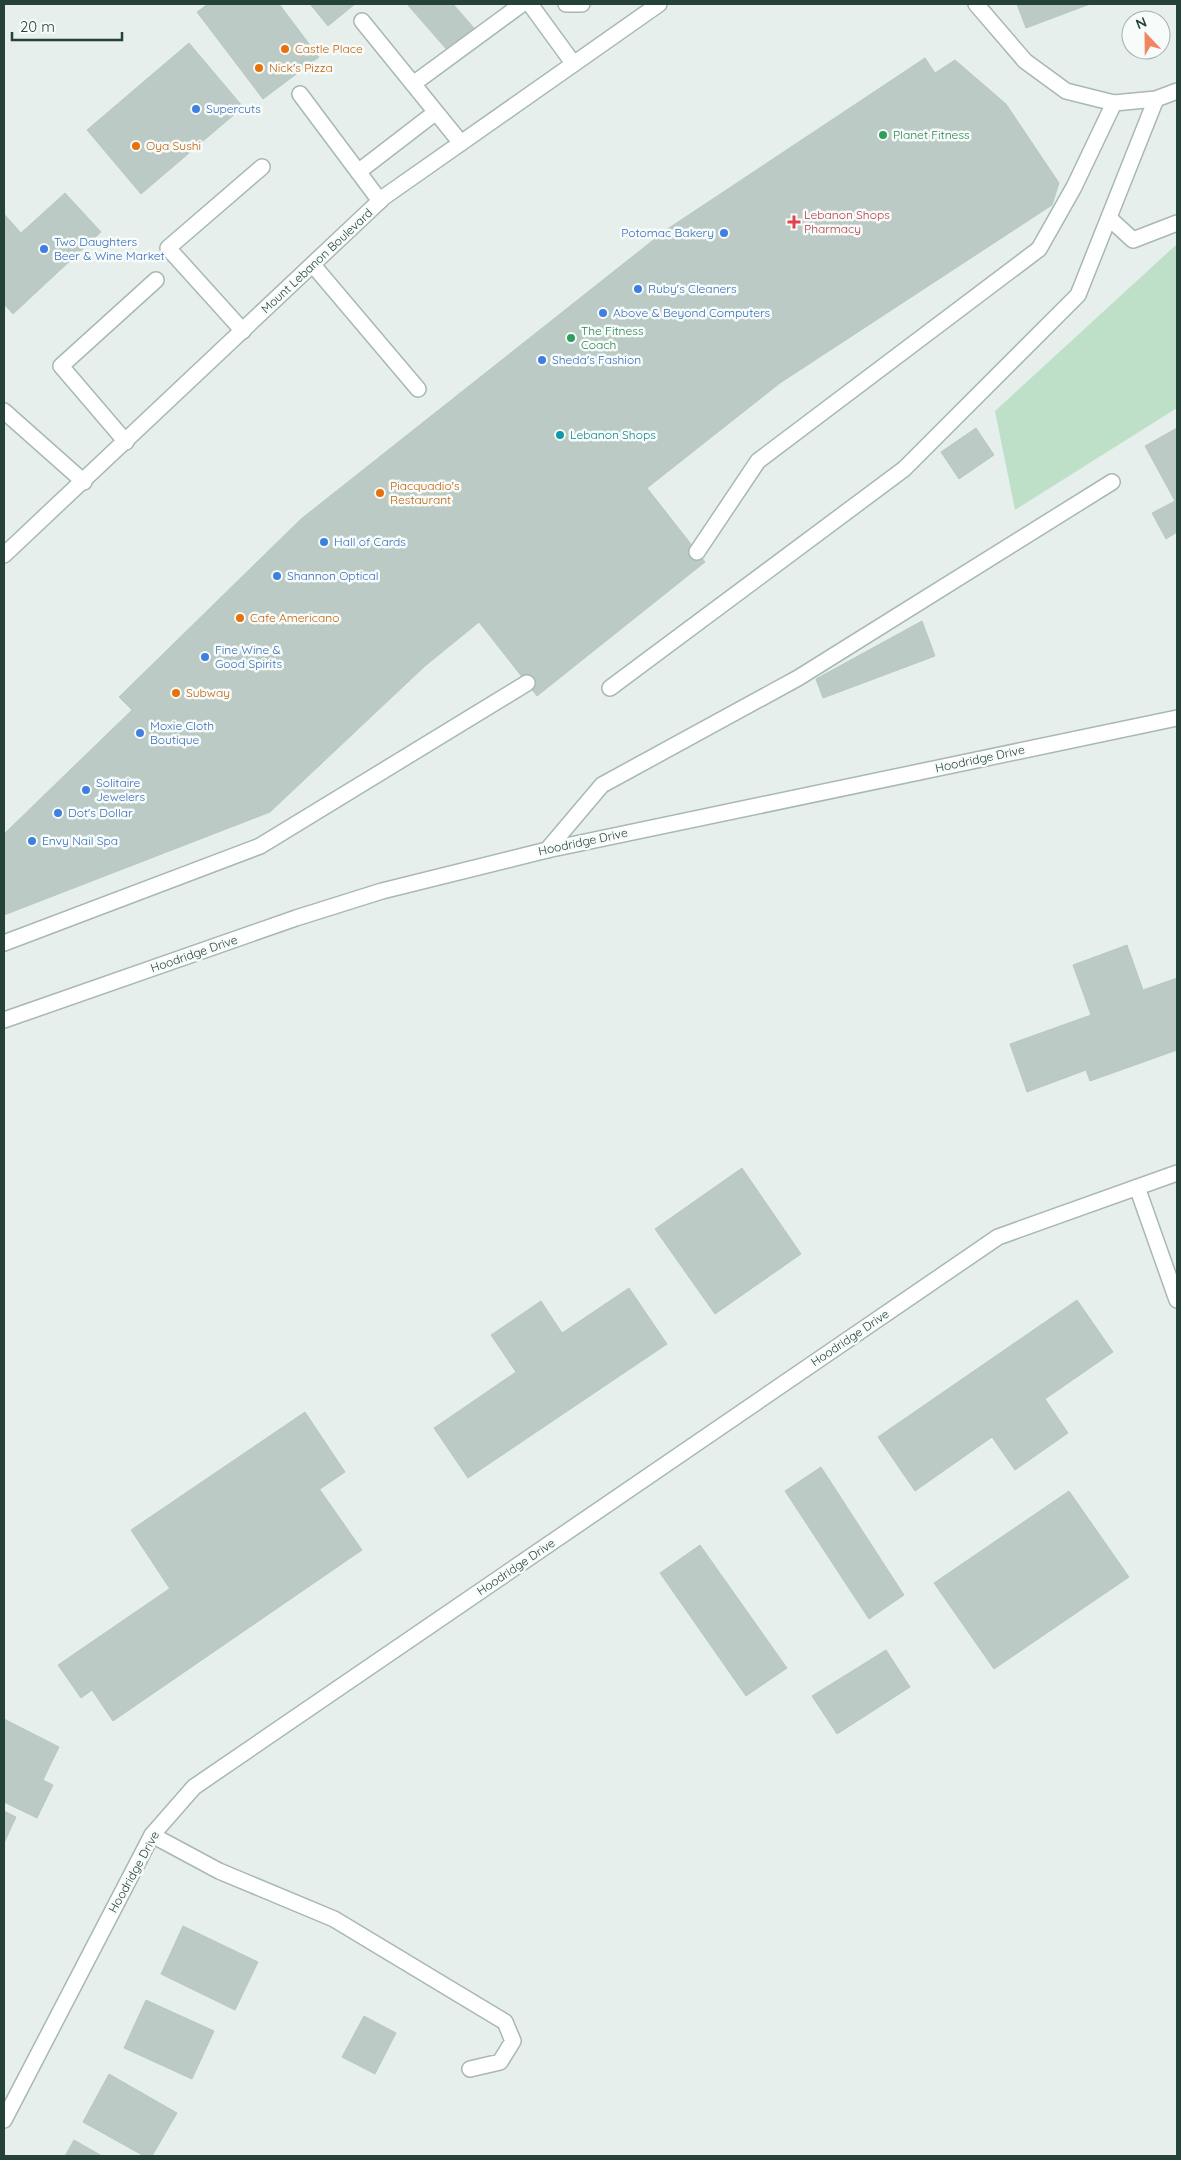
<svg xmlns="http://www.w3.org/2000/svg" width="1181" height="2160" font-family="Quicksand,sans-serif">
	<style>
		.green { fill: #bfe0c8 }
		.building { fill: #bbcac4; stroke: #b8c9c2 }
		.lines { fill: none; stroke-linecap: round; stroke-linejoin: round }
		.service-casing { stroke: #a8b8b2; stroke-width: 18 }
		.minor-casing { stroke: #a8b8b2; stroke-width: 18 }
		.tertiary-casing { stroke: #a8b8b2; stroke-width: 18 }
		.service { stroke: #fff; stroke-width: 15 }
		.minor { stroke: #fff; stroke-width: 15 }
		.tertiary { stroke: #fff; stroke-width: 15 }
		.food-dot { fill: #e8710a; stroke: #f7fbf9; stroke-width: 2 }
		.shop-dot { fill: #3f7fe0; stroke: #f7fbf9; stroke-width: 2 }
		.leisure-dot { fill: #2e9e5b; stroke: #f7fbf9; stroke-width: 2 }
		.health-dot { fill: #e0444e; stroke: #f7fbf9; stroke-width: 2 }
		.culture-dot { fill: #0f9aa8; stroke: #f7fbf9; stroke-width: 2 }
		.labels { text-anchor: middle; stroke-width: 5; stroke-linejoin: round; paint-order: stroke }
		.food-label { font-size: 12px; fill: #c56008; stroke: #f7fbf9; text-anchor: start }
		.shop-label { font-size: 12px; fill: #366cbe; stroke: #f7fbf9; text-anchor: start }
		.leisure-label { font-size: 12px; fill: #27864d; stroke: #f7fbf9; text-anchor: start }
		.health-label { font-size: 12px; fill: #be3a42; stroke: #f7fbf9; text-anchor: start }
		.street-label { font-size: 12px; fill: #24423a; stroke: #f7fbf9 }
		.culture-label { font-size: 12px; fill: #0d838f; stroke: #f7fbf9; text-anchor: start }
	</style>
	<rect width="100%" height="100%" fill="#e6efeb"/>
	<path class="green" d="M1177 244V408L1015 510 995 411Z"/>
	<path class="building" d="M208 4H279L319 57 263 99 197 12Z
		M310 4H355L328 26Z
		M407 4H453L474 28 448 51Z
		M1017 4H1090L1026 28Z
		M189 43 243 107 141 194 87 130Z
		M925 58 935 73 955 60 1006 104 1059 183 1052 205 780 383 647 488 705 562 537 696 479 622 425 666 270 812 4 915V834L132 710 119 697 301 519 666 230Z
		M65 193 101 232 13 314 4 304V214L21 233Z
		M976 428 994 455 959 479 941 452Z
		M1177 428V532L1166 539 1152 513 1175 501 1145 446Z
		M922 621 935 656 823 698 816 679Z
		M1127 945 1143 990 1177 978V1050L1090 1081 1086 1070 1027 1092 1010 1044 1091 1015 1073 965Z
		M742 1168 801 1254 715 1314 655 1229Z
		M629 1288 667 1344 468 1478 434 1428 516 1372 491 1335 541 1301 562 1333Z
		M1077 1300 1113 1352 1045 1399 1068 1433 1015 1470 992 1437 915 1491 878 1437Z
		M305 1412 345 1472 320 1489 318 1487 170 1589 131 1530Z
		M821 1467 904 1595 869 1619 785 1491Z
		M318 1487 362 1550 113 1721 92 1690 81 1698 58 1665Z
		M1069 1491 1129 1577 994 1669 934 1583Z
		M700 1545 787 1668 746 1696 660 1573Z
		M886 1650 910 1687 837 1734 812 1696Z
		M4 1719 59 1747 43 1780 53 1785 37 1818 4 1802Z
		M4 1811 16 1817 4 1843Z
		M183 1926 258 1962 235 2010 161 1974Z
		M146 2000 214 2031 192 2079 124 2048Z
		M364 2016 396 2033 375 2074 342 2057Z
		M109 2074 177 2113 152 2156H144L83 2122Z
		M74 2140 102 2156H65Z"/>
	<g class="lines">
		<defs>
			<path id="service" d="M530 4 573 63
				M566 4H582
				M362 21 461 143
				M413 84 522 4
				M300 94 380 201
				M358 172 436 112
				M1109 218 1133 240 1177 223
				M313 265 418 389
				M243 331 168 248 262 167
				M4 411 84 482
				M126 442 61 366 156 280
				M697 552 758 461 1039 249 1074 187 1114 103
				M610 688 904 469 1078 295 1156 99
				M547 850 602 785 798 678 1112 482
				M4 943 260 846 527 683
				M152 1835 219 1871 334 1919 505 2022 513 2041 500 2062 470 2069"/>
			<path id="minor" d="M976 4 1025 61 1066 91 1114 103 1156 99 1177 91
				M4 1020 296 918 382 891 547 850 1177 718
				M1137 1187 1177 1300
				M4 2120 152 1835 194 1787 998 1237 1177 1173"/>
			<path id="tertiary" d="M4 555 384 197 659 4"/>
		</defs>
		<use href="#service" class="service-casing"/>
		<use href="#minor" class="minor-casing"/>
		<use href="#tertiary" class="tertiary-casing"/>
		<use href="#service" class="service"/>
		<use href="#minor" class="minor"/>
		<use href="#tertiary" class="tertiary"/>
	</g>
	<g class="food-dot">
		<circle cx="285" cy="49" r="5"/>
		<circle cx="259" cy="68" r="5"/>
		<circle cx="136" cy="146" r="5"/>
		<circle cx="380" cy="493" r="5"/>
		<circle cx="240" cy="618" r="5"/>
		<circle cx="176" cy="693" r="5"/>
	</g>
	<g class="shop-dot">
		<circle cx="196" cy="109" r="5"/>
		<circle cx="724" cy="233" r="5"/>
		<circle cx="44" cy="249" r="5"/>
		<circle cx="638" cy="289" r="5"/>
		<circle cx="603" cy="313" r="5"/>
		<circle cx="542" cy="360" r="5"/>
		<circle cx="324" cy="542" r="5"/>
		<circle cx="277" cy="576" r="5"/>
		<circle cx="205" cy="657" r="5"/>
		<circle cx="140" cy="733" r="5"/>
		<circle cx="86" cy="790" r="5"/>
		<circle cx="58" cy="813" r="5"/>
		<circle cx="32" cy="841" r="5"/>
	</g>
	<g class="leisure-dot">
		<circle cx="883" cy="135" r="5"/>
		<circle cx="571" cy="338" r="5"/>
	</g>
	<path class="health-dot" d="M791.5 214.5h5v5h5v5h-5v5h-5v-5h-5v-5h5z"/>
	<circle class="culture-dot" cx="560" cy="435" r="5"/>
	<g class="labels">
		<g class="food-label">
			<text x="295" y="53">Castle Place</text>
			<text x="269" y="72">Nick's Pizza</text>
			<text x="146" y="150">Oya Sushi</text>
			<text x="390" y="490">Piacquadio's<tspan x="390" dy="14">Restaurant</tspan></text>
			<text x="250" y="622">Cafe Americano</text>
			<text x="186" y="697">Subway</text>
		</g>
		<g class="shop-label">
			<text x="206" y="113">Supercuts</text>
			<text x="714" y="237" text-anchor="end">Potomac Bakery</text>
			<text x="54" y="246">Two Daughters<tspan x="54" dy="14">Beer &amp; Wine Market</tspan></text>
			<text x="648" y="293">Ruby's Cleaners</text>
			<text x="613" y="317">Above &amp; Beyond Computers</text>
			<text x="552" y="364">Sheda's Fashion</text>
			<text x="334" y="546">Hall of Cards</text>
			<text x="287" y="580">Shannon Optical</text>
			<text x="215" y="654">Fine Wine &amp;<tspan x="215" dy="14">Good Spirits</tspan></text>
			<text x="150" y="730">Moxie Cloth<tspan x="150" dy="14">Boutique</tspan></text>
			<text x="96" y="787">Solitaire<tspan x="96" dy="14">Jewelers</tspan></text>
			<text x="68" y="817">Dot's Dollar</text>
			<text x="42" y="845">Envy Nail Spa</text>
		</g>
		<g class="leisure-label">
			<text x="893" y="139">Planet Fitness</text>
			<text x="581" y="335">The Fitness<tspan x="581" dy="14">Coach</tspan></text>
		</g>
		<g class="health-label">
			<text x="804" y="219">Lebanon Shops<tspan x="804" dy="14">Pharmacy</tspan></text>
		</g>
		<g class="street-label">
			<text transform="translate(317 261) rotate(-43)" y="4">Mount Lebanon Boulevard</text>
			<text transform="translate(980 759) rotate(-12)" y="4">Hoodridge Drive</text>
			<text transform="translate(583 842) rotate(-12)" y="4">Hoodridge Drive</text>
			<text transform="translate(194 954) rotate(-19)" y="4">Hoodridge Drive</text>
			<text transform="translate(850 1338) rotate(-34)" y="4">Hoodridge Drive</text>
			<text transform="translate(516 1567) rotate(-34)" y="4">Hoodridge Drive</text>
			<text transform="translate(134 1872) rotate(-61)" y="4">Hoodridge Drive</text>
		</g>
		<g class="culture-label">
			<text x="570" y="439">Lebanon Shops</text>
		</g>
	</g>
	<rect width="1181" height="2160" fill="none" stroke="#24423a" stroke-width="10"/>
	<g transform="translate(1146 35) rotate(338)"><circle r="24" fill="#f7fbf9" stroke="#a3b1ad"/>
	<path d="M0-4L9 19L0 12L-9 19Z" fill="#f4845f"/>
	<text y="-8" font-size="14" font-weight="bold" text-anchor="middle" fill="#24423a">N</text>
	</g>
	<path d="M12 32v8h110v-8" fill="none" stroke="#24423a" stroke-width="2.5"/>
	<text x="20" y="32" font-size="15" fill="#24423a" stroke="#f7fbf9" stroke-width="4" paint-order="stroke">20 m</text>
</svg>
